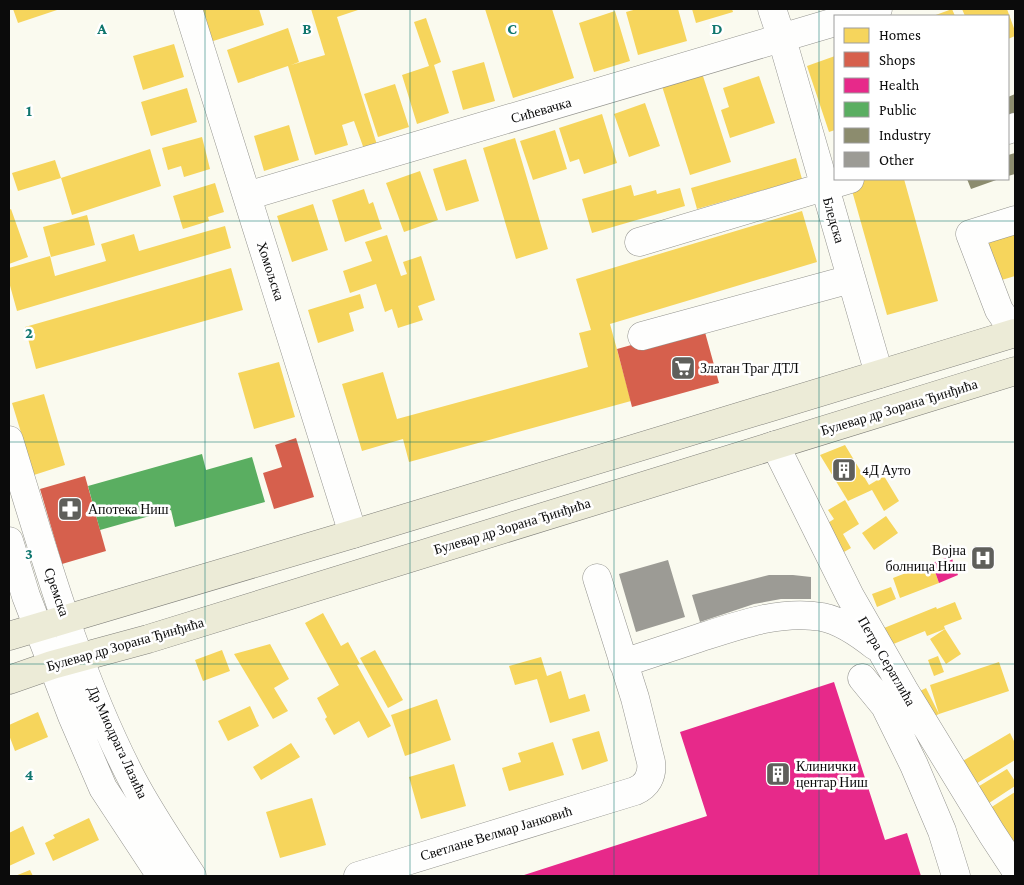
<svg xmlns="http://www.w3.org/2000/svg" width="1024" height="885" font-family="'Crimson Pro',serif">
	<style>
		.homes { fill: #f6d55c }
		.shops { fill: #d6604d }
		.health { fill: #e7298a }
		.public { fill: #5aae61 }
		.industry { fill: #8c8c6e }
		.building { fill: #9c9b95 }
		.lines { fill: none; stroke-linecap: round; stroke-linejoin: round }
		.minor-casing { stroke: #93938e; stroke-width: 29 }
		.major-casing { stroke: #80807b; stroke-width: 29 }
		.minor { stroke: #fefefd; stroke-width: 28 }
		.major { stroke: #ecebd7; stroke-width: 28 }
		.grid { fill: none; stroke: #0f766e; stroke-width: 1; stroke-opacity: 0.55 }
		.labels { text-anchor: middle; stroke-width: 5; stroke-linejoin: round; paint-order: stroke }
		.street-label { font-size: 14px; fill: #0b0b0b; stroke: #fff }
		.poi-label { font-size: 14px; fill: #0b0b0b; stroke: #fff; text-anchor: start }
		.grid-label { font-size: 16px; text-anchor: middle; font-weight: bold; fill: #0f766e; stroke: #fff; stroke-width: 5; stroke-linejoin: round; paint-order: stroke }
	</style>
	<rect width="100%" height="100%" fill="#fafaef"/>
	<path class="homes" d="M13 9H60L18 23Z
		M200 9H259L264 25 210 42Z
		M311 9H361L337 17 378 148 365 152 354 121 342 125 348 145 315 155 288 66 238 83 227 50 288 28 299 62 291 65 325 55Z
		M485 9H552L574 78 513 98Z
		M637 9H678L687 41 638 55 626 12Z
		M692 9H732L733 12 696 23Z
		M952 9 955 16H933Z
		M962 9H1007L1015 31V36L1008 39V16H965Z
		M615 11 630 61 594 72 579 23Z
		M426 18 441 62 434 65 449 113 417 124 402 75 429 66 414 22Z
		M174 44 184 77 143 90 133 56Z
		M835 56V130L829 132 807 66Z
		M484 62 495 101 463 110 452 71Z
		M701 70 731 162 690 175 661 83Z
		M759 76 775 123 730 138 721 110 729 107 723 88Z
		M395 84 409 127 378 137 364 94Z
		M187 88 197 122 151 136 141 102Z
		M645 103 660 146 629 157 614 114Z
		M602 114 617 163 584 174 579 159 570 162 559 128Z
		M289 125 299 160 264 171 254 136Z
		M555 130 567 169 533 180 520 141Z
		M202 137 210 169 184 177 181 166 168 170 162 148Z
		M515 138 548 249 516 259 483 148Z
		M150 149 161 186 72 215 61 178Z
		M796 158 802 179 697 209 691 188Z
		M466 159 479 201 446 211 433 169Z
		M55 160 61 178 18 191 12 173Z
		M420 171 438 220 404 232 386 183Z
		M854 179H904L938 301 887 315 849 180Z
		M215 183 224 212 208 217 209 221 183 229 173 196Z
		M631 185 634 196 656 190 657 194 680 188 685 206 592 233 582 199Z
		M364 189 369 204 373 202 382 229 345 242 332 200Z
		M313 204 328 250 292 262 277 216Z
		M11 209 28 257 9 264V210Z
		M802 211 817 262 610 324 631 401 409 462 403 439 362 451 342 384 383 372 397 419 588 367 579 333 591 330 576 279Z
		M87 215 95 245 51 257 43 227Z
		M1015 223V276L995 282 979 234Z
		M225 226 231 248 17 311 9 282V268L50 256 55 276 106 261 101 244 134 234 139 251Z
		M387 235 401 276 407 274 403 262 421 256 435 300 418 306 423 320 398 328 392 309 385 312 376 284 350 293 343 271 372 261 365 242Z
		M231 268 243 310 36 369 25 327Z
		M360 294 364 308 349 313 354 331 318 343 308 310Z
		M279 362 295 417 254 429 238 373Z
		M44 394 65 465 34 475 12 403Z
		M845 445 869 485 884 476 899 501 884 511 872 490 848 501 820 455Z
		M845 500 859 524 843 534 851 548 837 556 820 528 834 519 828 510Z
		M886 516 898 533 874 550 862 533Z
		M932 563 939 583 900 598 893 578Z
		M891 587 896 599 877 607 872 594Z
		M955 602 962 619 944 626 945 629 927 636 925 631 891 645 884 628 936 607 937 609Z
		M323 613 341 646 348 642 360 664 357 665 391 726 368 738 359 721 334 735 325 719 327 717 317 698 339 685 305 623Z
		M945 629 961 654 946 664 930 639Z
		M270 644 289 679 274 688 288 711 273 719 234 654Z
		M222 650 230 671 203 681 195 660Z
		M375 650 403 700 388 708 360 658Z
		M938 656 944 672 934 676 928 660Z
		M541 657 547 676 561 671 569 699 585 694 590 711 550 723 537 679 515 685 509 666Z
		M999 662 1009 691 939 714 931 718 918 692 926 688 939 714 930 685Z
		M437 699 451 740 405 756 391 715Z
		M250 706 259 726 228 741 218 721Z
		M38 712 48 737 15 751 9 735V725Z
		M599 731 608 761 582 770 572 739Z
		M1010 733 1015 743V760L974 785 961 762Z
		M553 742 564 775 509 791 502 768 521 762 518 753Z
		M291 743 300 757 261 780 253 767Z
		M454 764 466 806 421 819 409 777Z
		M1007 769 1015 781V786L986 805 976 788Z
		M1015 792V856L987 810Z
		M312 798 326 845 280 858 266 812Z
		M89 818 99 840 53 861 45 843 55 838 53 835Z
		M23 826 35 854 9 866V833Z
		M30 870 33 876H15Z"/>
	<path class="shops" d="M703 325 719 383 632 407 617 349Z
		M296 438 314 497 274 509 263 473 282 467 275 445Z
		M85 476 106 551 62 564 40 489Z"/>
	<path class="health" d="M951 556 958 575 939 583 932 563Z
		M834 682 885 840 907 833 921 876H521L707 816 680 732Z"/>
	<path class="public" d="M202 454 206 470 252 457 265 502 175 527 171 510 100 530 88 486Z"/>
	<path class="industry" d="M1015 94V116L1008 119V97Z
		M1015 153V174L1008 176V155Z
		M967 179H999L971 189Z"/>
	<path class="building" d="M668 560 685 617 636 632 619 574Z
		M769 575H793L811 577V599H781L754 604 700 622 692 595Z"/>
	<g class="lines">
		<defs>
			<path id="minor" d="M188 9 353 534
				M772 9 782 39 879 374
				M855 16 878 9
				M1008 130 1015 127
				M247 196 835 22
				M1015 220 970 234 999 310 1015 333
				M639 242 850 179
				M642 336 851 279
				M9 440C44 553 77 673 132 779 150 813 171 844 192 876
				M775 445 850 596 904 690 992 834 1015 869
				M9 541 26 596 72 716 103 788 161 876
				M623 663C648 655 674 646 699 638 739 625 780 610 822 617 842 621 860 634 875 646
				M862 678 885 706 914 765 942 831 956 876
				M358 876 635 791C647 786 653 776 651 762L635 698 597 578"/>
			<path id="major" d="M9 636 353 534 1015 333
				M9 680 52 665 148 639 1015 371"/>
		</defs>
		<use href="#minor" class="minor-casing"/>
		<use href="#major" class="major-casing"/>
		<use href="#minor" class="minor"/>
		<use href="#major" class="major"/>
	</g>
	<path class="grid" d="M205 9V876M410 9V876M614 9V876M819 9V876M9 221H1015M9 442H1015M9 664H1015"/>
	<defs>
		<symbol id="supermarket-square" viewBox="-11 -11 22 22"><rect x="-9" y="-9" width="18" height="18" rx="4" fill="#5f5f5b" stroke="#fff"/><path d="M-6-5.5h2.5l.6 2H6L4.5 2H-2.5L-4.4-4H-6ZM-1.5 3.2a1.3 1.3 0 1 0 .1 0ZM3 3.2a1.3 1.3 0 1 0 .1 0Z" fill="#fff"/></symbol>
		<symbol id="building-square" viewBox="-11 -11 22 22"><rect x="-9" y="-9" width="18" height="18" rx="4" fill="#5f5f5b" stroke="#fff"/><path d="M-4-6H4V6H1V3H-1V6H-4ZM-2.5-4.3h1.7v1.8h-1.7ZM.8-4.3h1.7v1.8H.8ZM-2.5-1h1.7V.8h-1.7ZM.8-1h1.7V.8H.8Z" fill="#fff"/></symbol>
		<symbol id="pharmacy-square" viewBox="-11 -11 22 22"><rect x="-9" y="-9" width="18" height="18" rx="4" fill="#5f5f5b" stroke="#fff"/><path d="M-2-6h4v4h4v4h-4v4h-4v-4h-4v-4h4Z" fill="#fff"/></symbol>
		<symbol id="hospital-square" viewBox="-11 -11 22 22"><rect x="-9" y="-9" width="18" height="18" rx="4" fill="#5f5f5b" stroke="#fff"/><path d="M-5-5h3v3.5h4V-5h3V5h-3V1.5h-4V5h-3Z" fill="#fff"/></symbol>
	</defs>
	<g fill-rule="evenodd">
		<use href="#supermarket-square" x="669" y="354" width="28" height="28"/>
		<use href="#building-square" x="830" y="456" width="28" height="28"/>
		<use href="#pharmacy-square" x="56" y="495" width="28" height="28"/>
		<use href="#hospital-square" x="969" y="544" width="28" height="28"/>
		<use href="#building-square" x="764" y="760" width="28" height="28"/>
	</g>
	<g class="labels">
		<g class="street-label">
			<text transform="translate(541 110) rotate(-16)" y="5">Сићевачка</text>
			<text transform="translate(834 220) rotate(74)" y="5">Бледска</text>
			<text transform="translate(271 271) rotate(72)" y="5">Хомољска</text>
			<text transform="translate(899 407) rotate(-17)" y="5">Булевар др Зорана Ђинђића</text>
			<text transform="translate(512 526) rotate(-17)" y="5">Булевар др Зорана Ђинђића</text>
			<text transform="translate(57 592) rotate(71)" y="5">Сремска</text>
			<text transform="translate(125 644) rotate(-16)" y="5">Булевар др Зорана Ђинђића</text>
			<text transform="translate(887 661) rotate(60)" y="5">Петра Сератлића</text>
			<text transform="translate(118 742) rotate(65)" y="5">Др Миодрага Лазића</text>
			<text transform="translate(496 833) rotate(-17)" y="5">Светлане Велмар Јанковић</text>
		</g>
		<g class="poi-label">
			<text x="700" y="373">Златан Траг ДТЛ</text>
			<text x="862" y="475">4Д Ауто</text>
			<text x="88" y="514">Апотека Ниш</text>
			<text x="966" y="555" text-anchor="end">Војна<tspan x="966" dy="16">болница Ниш</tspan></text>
			<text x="796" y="771">Клинички<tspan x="796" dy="16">центар Ниш</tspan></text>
		</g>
	</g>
	<g class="grid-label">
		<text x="102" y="34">A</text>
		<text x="307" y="34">B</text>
		<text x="512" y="34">C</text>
		<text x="717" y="34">D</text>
		<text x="29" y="116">1</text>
		<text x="29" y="338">2</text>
		<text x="29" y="559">3</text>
		<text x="29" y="780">4</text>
	</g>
	<rect width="1024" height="885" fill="none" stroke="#0b0b0b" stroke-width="20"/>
	<rect x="834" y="15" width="175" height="165" fill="#ffffff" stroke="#9d9d9d"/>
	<rect x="844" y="28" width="25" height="15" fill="#f6d55c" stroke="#9d9d9d"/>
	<text x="879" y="40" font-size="15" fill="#0b0b0b">Homes</text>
	<rect x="844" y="52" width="25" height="15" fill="#d6604d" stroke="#9d9d9d"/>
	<text x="879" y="65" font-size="15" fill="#0b0b0b">Shops</text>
	<rect x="844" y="78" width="25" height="15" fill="#e7298a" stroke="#9d9d9d"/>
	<text x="879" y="90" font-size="15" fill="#0b0b0b">Health</text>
	<rect x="844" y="102" width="25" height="15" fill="#5aae61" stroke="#9d9d9d"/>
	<text x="879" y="115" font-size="15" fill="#0b0b0b">Public</text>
	<rect x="844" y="128" width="25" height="15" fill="#8c8c6e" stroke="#9d9d9d"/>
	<text x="879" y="140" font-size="15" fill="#0b0b0b">Industry</text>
	<rect x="844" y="152" width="25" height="15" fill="#9c9b95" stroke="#9d9d9d"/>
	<text x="879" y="165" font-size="15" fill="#0b0b0b">Other</text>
</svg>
